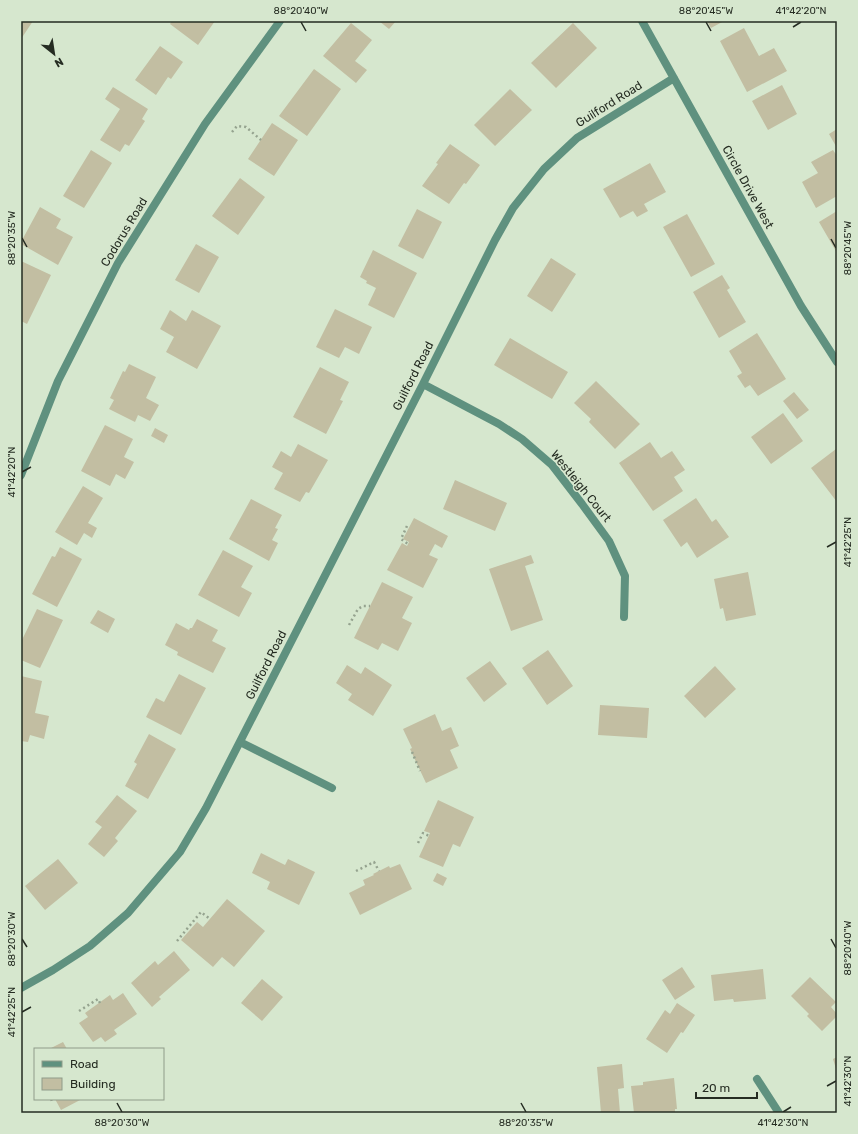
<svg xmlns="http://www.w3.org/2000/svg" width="858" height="1134" font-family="Rubik,sans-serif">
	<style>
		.building { fill: #c2bea2 }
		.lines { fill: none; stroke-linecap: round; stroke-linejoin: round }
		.path { stroke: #95a38f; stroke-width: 2.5; stroke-dasharray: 2 3; stroke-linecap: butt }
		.minor { stroke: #5f917f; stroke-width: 8 }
		.ticks { fill: none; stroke: #252c22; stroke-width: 1.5 }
		.labels { text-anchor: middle; stroke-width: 3; stroke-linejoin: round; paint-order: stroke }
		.street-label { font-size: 12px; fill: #252c22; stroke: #d6e7ce }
		.neatline { fill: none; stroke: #252c22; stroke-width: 1.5 }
		.ticks-label { font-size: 10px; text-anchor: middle; fill: #252c22 }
	</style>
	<rect width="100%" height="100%" fill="#d6e7ce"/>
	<path class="building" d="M21 21H33L21 39Z
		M172 21H215L198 45 170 24Z
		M379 21H396L389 29Z
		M707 21H724L711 28Z
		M351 23 372 40 355 61 367 70 356 83 323 56Z
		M573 23 597 48 556 88 531 63Z
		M744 28 759 56 774 48 787 71 747 92 720 41Z
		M160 46 183 62 171 79 168 77 156 95 135 80Z
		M314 69 341 89 307 136 279 116Z
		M782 85 797 114 768 130 752 101Z
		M113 87 148 109 142 119 145 121 129 146 125 144 120 152 100 140 120 109 105 99Z
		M510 89 532 110 495 146 474 125Z
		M272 123 298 140 274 176 248 159Z
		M837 129V148L829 134Z
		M450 144 480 165 466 184 464 183 449 204 422 186 438 164 436 163Z
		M91 150 112 163 84 208 63 196Z
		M833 150 837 156V196L816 208 802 182 818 173 811 162Z
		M650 163 666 192 644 204 648 211 637 217 633 211 620 218 603 189Z
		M240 178 265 197 238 235 212 216Z
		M40 207 61 219 56 228 73 237 58 265 21 244V242Z
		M417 209 442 222 423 259 398 246Z
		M837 211V253L819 222Z
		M687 214 715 264 691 277 663 227Z
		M196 244 219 257 199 293 175 280Z
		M373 250 417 273 394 318 368 305 376 288 366 283 367 281 360 277Z
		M551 258 576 274 552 312 527 296Z
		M21 261 51 275 27 324 21 321Z
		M722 275 730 288 727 290 746 322 719 338 693 292Z
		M335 309 372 327 359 354 345 347 339 358 316 347Z
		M170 310 186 321 192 310 221 326 197 369 166 352 174 337 160 329Z
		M757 333 786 379 758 396 750 385 745 388 737 376 742 373 729 351Z
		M510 338 568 372 552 399 494 365Z
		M129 364 156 377 146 398 159 405 150 421 138 415 135 422 109 409 114 400 110 398 123 371 125 372Z
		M320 367 349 382 340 400 343 401 326 434 293 417Z
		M596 381 640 424 615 449 589 422 591 419 574 403Z
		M794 392 809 410 797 419 783 401Z
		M783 413 803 441 771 464 751 437Z
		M105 425 133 439 124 457 134 462 125 479 116 474 110 486 81 471Z
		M155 428 168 435 164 443 151 436Z
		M650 442 661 458 672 451 685 470 674 477 683 491 653 511 619 463Z
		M298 444 328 460 309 493 306 492 300 502 274 489 283 473 272 467 281 451 291 457Z
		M836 449 837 451V502L811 468Z
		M455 480 507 503 495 531 443 509Z
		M83 486 103 498 88 523 97 528 92 538 84 533 77 545 55 532Z
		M696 498 712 522 716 519 729 537 697 558 687 542 681 547 663 520Z
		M251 499 282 515 275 528 278 529 272 540 278 543 269 561 229 539Z
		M414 518 448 536 442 548 435 544 429 555 438 559 423 588 387 570 402 543 407 546 409 542 403 539Z
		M60 547 82 559 57 607 32 594 52 556 55 557Z
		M223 550 253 566 241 587 252 593 239 617 198 595Z
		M531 555 534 563 525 566 543 620 511 631 489 569Z
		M748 572 756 615 726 621 723 608 720 609 714 579Z
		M382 582 413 597 402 618 412 623 398 651 382 643 378 650 354 638Z
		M37 609 63 620 40 668 21 660V642Z
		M98 610 115 619 108 633 90 623Z
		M197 619 218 630 212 641 226 648 213 673 177 655 178 652 165 645 176 623 189 630 190 628H192Z
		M548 650 573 686 547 705 522 668Z
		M490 661 507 684 484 702 466 678Z
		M347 665 361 674 365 667 392 685 373 716 348 700 352 694 336 683Z
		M715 666 736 689 705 718 684 696Z
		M179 674 206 688 181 735 146 717 156 698 164 702Z
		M21 676 42 681 35 713 49 716 44 739 30 735 28 742 21 741Z
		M600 705 649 708 647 738 598 735Z
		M435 714 442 731 451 727 459 746 450 750 458 768 426 783 410 749 412 748 403 729Z
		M149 734 176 749 148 799 125 786 137 764 134 762Z
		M117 795 137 811 115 838 118 841 104 857 88 844 102 827 95 822Z
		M438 800 474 817 460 847 453 844 443 867 419 857 430 833 424 831Z
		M261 853 285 865 288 859 315 872 299 905 267 889 270 882 252 873Z
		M58 859 78 883 45 910 25 886Z
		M400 864 412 889 360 915 349 893 365 885 363 880 374 875 373 874 389 866 390 868Z
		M437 873 447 878 443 886 433 881Z
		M227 899 265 931 234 967 222 957 213 967 181 940 197 922 203 927Z
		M174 951 190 970 159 997 161 999 152 1007 131 983 155 961 158 965Z
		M682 967 695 987 675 1000 662 980Z
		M763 969 766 999 734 1002 733 999 714 1001 711 975Z
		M810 977 836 1002 831 1007 837 1014V1016L822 1031 807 1016 809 1014 791 996Z
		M262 979 283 997 262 1021 241 1003Z
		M123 993 137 1014 114 1030 117 1034 105 1042 101 1037 93 1042 79 1023 88 1017 85 1013 110 995 113 1000Z
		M677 1003 695 1015 683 1033 681 1032 667 1053 646 1039 665 1010 670 1014Z
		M63 1042 67 1049H49Z
		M837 1057V1072L833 1059Z
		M622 1064 624 1088 618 1089 620 1113H601L597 1067Z
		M674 1078 677 1109H675V1113H634L631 1086 643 1085V1082Z
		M55 1099H82L61 1110Z"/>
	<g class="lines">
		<path class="path" d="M232 132 237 126 246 127 261 140
			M407 526 401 539 408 544
			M349 625 358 609 363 606H370
			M412 752 420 771
			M418 843 423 833 429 836
			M356 871 374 862 379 871
			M177 941 201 912 210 919
			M79 1011 98 999 100 1003
			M51 1099 53 1103"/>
		<path class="minor" d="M642 21 801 306 837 362
			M423 384 499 424 522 439 552 465 582 504 609 541 625 576 624 617
			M21 475 58 381 118 263 205 124 280 21
			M240 742 332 788
			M21 988 53 970 90 946 128 913 180 852 206 808 423 384 495 240 513 208 544 169 577 138 674 78
			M757 1079 779 1113"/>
	</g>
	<path class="ticks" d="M301 22 306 31M706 22 711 31M793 27 801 22M22 238 27 247M831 239 836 248M22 472 31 467M827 547 836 542M22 939 27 947M831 939 836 948M22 1012 31 1007M827 1086 836 1081M117 1103 122 1112M521 1103 526 1112M783 1112 791 1107"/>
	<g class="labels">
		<g class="street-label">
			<text transform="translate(609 104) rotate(-32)" y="4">Guilford Road</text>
			<text transform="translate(748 187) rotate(61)" y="4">Circle Drive West</text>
			<text transform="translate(124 232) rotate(-59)" y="4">Codorus Road</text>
			<text transform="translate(413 376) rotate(-63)" y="4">Guilford Road</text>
			<text transform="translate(581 486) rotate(51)" y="4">Westleigh Court</text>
			<text transform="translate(266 665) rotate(-63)" y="4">Guilford Road</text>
		</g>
	</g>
	<rect width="858" height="1134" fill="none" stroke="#d6e7ce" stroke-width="44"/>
	<rect x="34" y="1048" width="130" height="52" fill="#d6e7ce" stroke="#8f9c89"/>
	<rect x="42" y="1061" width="20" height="6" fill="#5f917f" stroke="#8f9c89"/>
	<text x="70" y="1068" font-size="12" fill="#252c22">Road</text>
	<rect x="42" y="1078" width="20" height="12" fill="#c2bea2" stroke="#8f9c89"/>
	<text x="70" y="1088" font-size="12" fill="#252c22">Building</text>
	<g transform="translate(54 54) rotate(150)" stroke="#d6e7ce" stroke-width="3" paint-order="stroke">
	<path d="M0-3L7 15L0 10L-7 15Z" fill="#252c22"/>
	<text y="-6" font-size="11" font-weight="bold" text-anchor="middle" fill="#252c22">N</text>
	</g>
	<path d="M696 1092v6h61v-6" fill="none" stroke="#252c22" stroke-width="2"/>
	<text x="702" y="1092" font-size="12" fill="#252c22" stroke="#d6e7ce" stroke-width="3" paint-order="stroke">20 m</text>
	<rect x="22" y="22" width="814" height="1090" class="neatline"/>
	<g class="ticks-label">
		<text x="301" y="14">88°20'40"W</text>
		<text x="706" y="14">88°20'45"W</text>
		<text x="801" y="14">41°42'20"N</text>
		<text transform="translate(11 238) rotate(-90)" y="4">88°20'35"W</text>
		<text transform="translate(847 248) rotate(-90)" y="4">88°20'45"W</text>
		<text transform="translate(11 472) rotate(-90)" y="4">41°42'20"N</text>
		<text transform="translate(847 542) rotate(-90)" y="4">41°42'25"N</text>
		<text transform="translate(11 939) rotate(-90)" y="4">88°20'30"W</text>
		<text transform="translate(847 948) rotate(-90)" y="4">88°20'40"W</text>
		<text transform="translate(11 1012) rotate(-90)" y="4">41°42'25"N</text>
		<text transform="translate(847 1081) rotate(-90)" y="4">41°42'30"N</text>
		<text x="122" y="1126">88°20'30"W</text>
		<text x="526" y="1126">88°20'35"W</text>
		<text x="783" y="1126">41°42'30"N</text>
	</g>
</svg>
